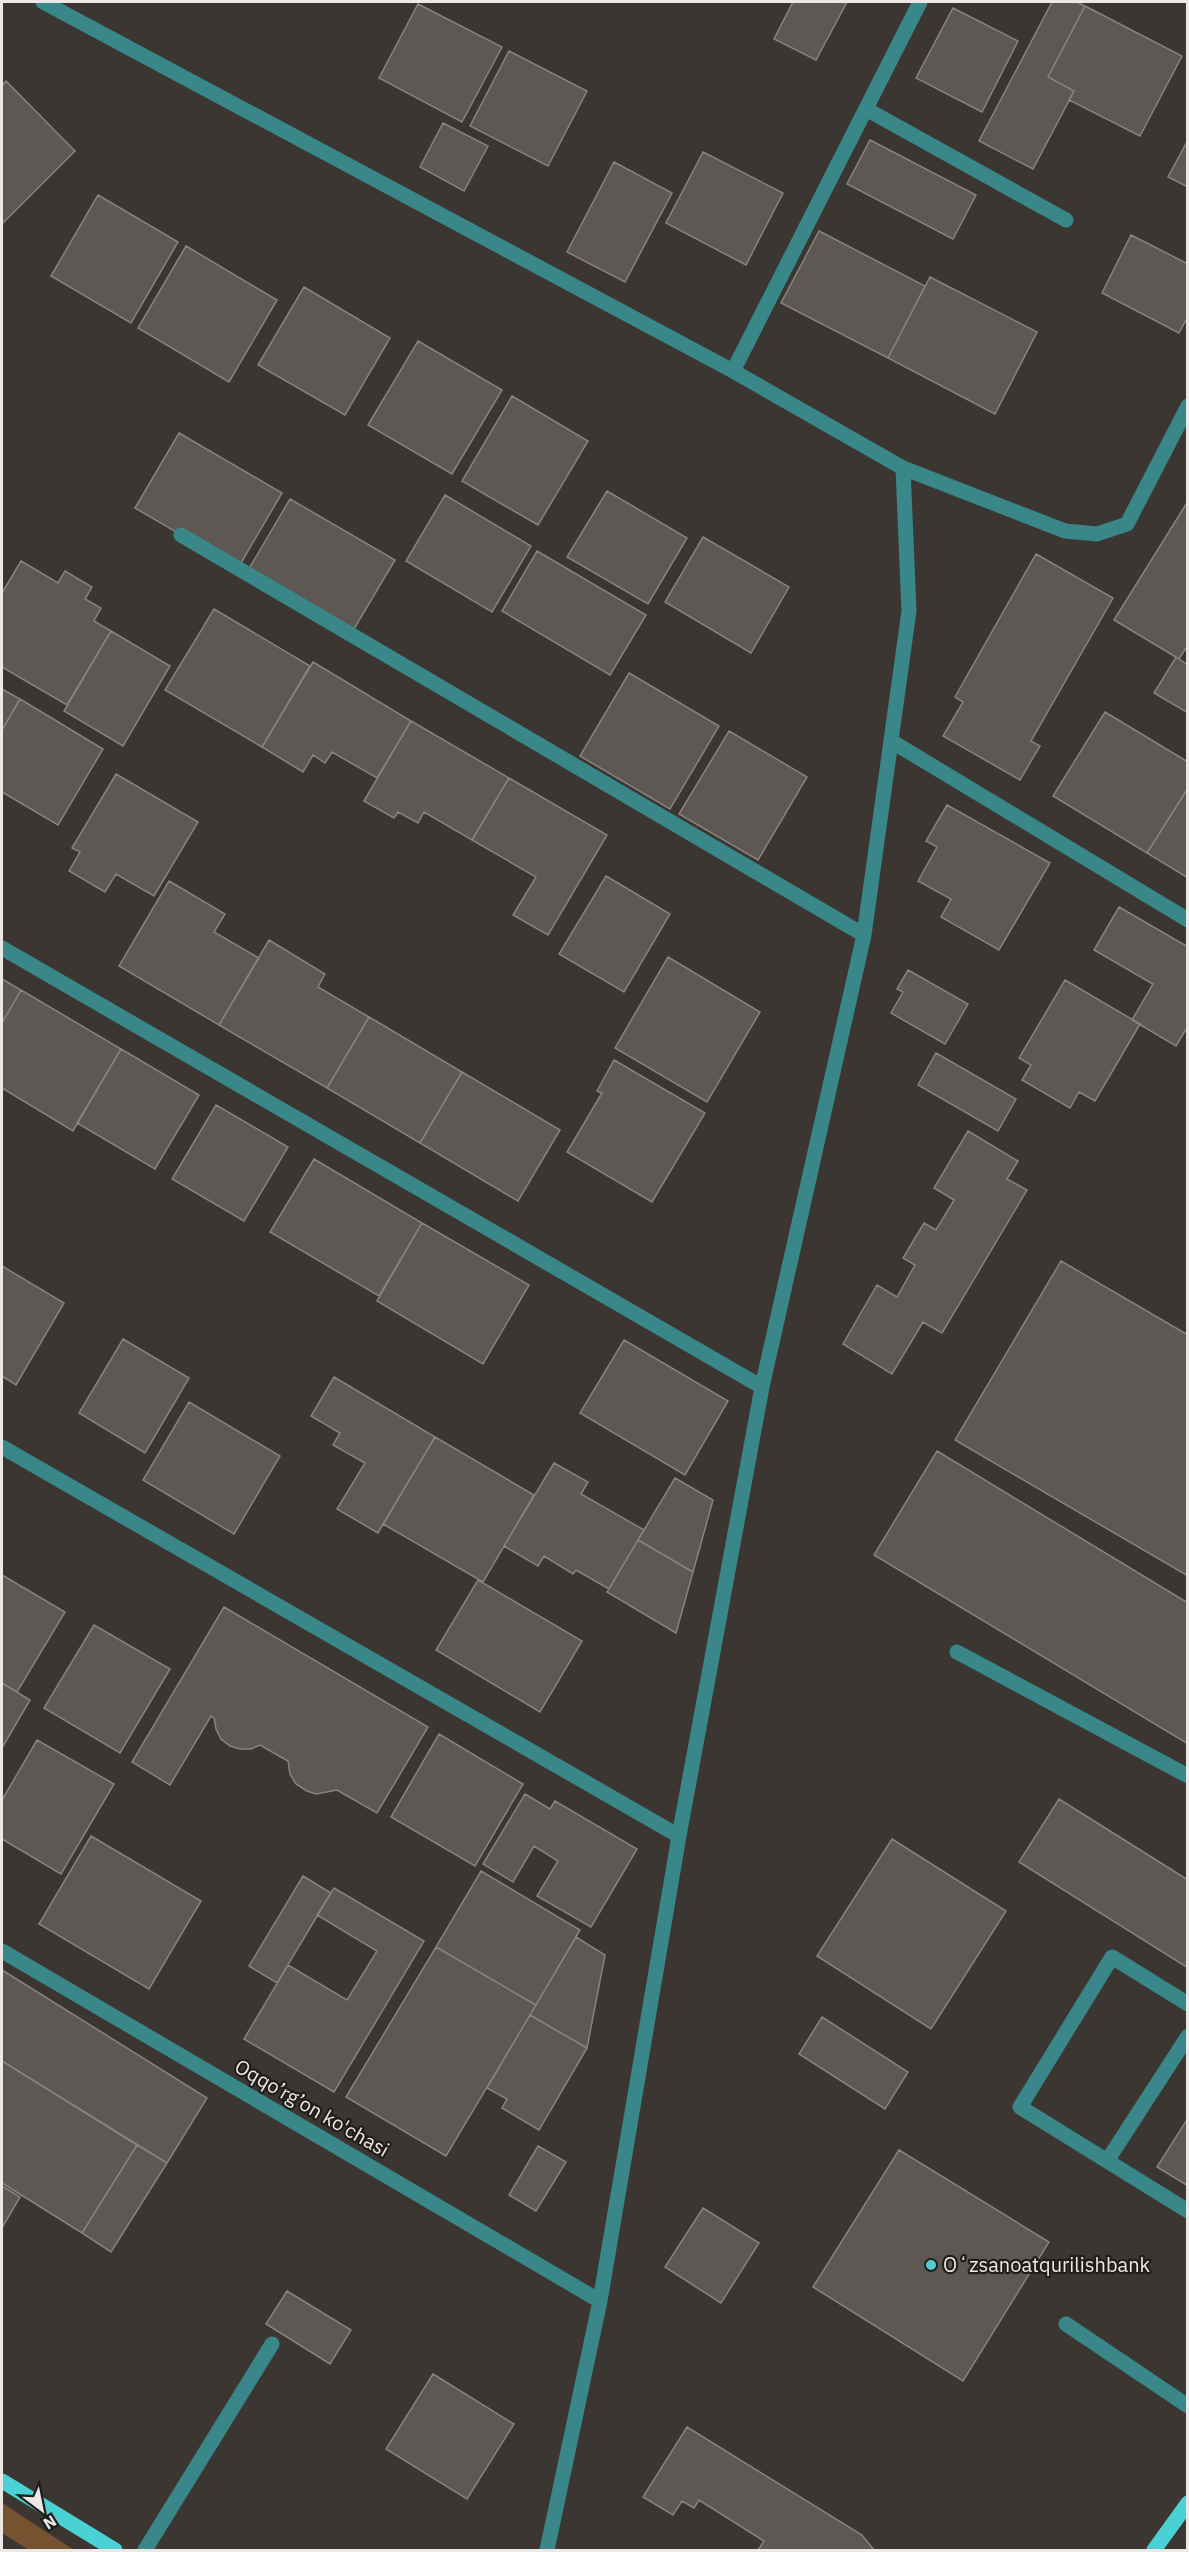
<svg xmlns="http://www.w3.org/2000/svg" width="1189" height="2552" font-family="'IBM Plex Sans',sans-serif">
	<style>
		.green { fill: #765230 }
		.building { fill: #5d5853; stroke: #89837f; stroke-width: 1.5 }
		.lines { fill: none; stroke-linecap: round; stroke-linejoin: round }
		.minor { stroke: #398788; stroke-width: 15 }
		.major { stroke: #4ad1d3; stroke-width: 15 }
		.poi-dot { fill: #52cdcf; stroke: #201e1c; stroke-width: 2 }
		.labels { text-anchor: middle; stroke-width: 4.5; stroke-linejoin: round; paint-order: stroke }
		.street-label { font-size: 20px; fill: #ebe8e5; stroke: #201e1c }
		.poi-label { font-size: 20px; fill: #ebe8e5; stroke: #201e1c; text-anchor: start }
	</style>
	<rect width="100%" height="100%" fill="#3b3632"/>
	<path class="green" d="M2 2503 74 2550H29L2 2533Z"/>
	<path class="building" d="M793 2H847L816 60 774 39Z
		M1052 2H1077L1085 6 1048 77 1074 91 1033 169 979 141Z
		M418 4 502 47 462 122 379 78Z
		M1085 6 1182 56 1140 136 1069 100 1074 91 1048 77Z
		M953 8 1018 41 982 112 916 78Z
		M509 51 587 91 548 166 470 126Z
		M6 81 75 151 2 224V86Z
		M443 123 488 146 464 191 420 167Z
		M870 140 976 195 953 239 847 184Z
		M1188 140V187L1168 177Z
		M703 152 783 193 746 265 666 223Z
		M614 162 672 193 625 282 567 252Z
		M98 195 178 242 131 323 51 276Z
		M819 231 925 286 888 358 781 303Z
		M1131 235 1188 264V316L1179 333 1102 293Z
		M186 246 277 300 229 382 138 328Z
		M930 277 1037 332 995 414 888 358Z
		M304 287 390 338 345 415 258 365Z
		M418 341 502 390 452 474 368 425Z
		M512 396 588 441 538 525 462 481Z
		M179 433 282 493 238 568 135 508Z
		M607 491 687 538 648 604 567 557Z
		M445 495 531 546 492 612 406 561Z
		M290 499 395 560 351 634 247 572Z
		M1188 501V645L1179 659 1114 620Z
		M703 537 789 587 751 653 665 602Z
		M537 551 646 615 610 675 502 611Z
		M1036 554 1113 598 1031 741 1040 746 1020 780 943 736 963 702 955 697Z
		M21 561 58 583 65 571 92 587 85 599 101 608 94 621 111 631 67 705 2 667V593Z
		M214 609 310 666 262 747 165 690Z
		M111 631 170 666 123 746 64 711Z
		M1176 657 1188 665V713L1154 693Z
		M313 662 411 721 377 778 332 752 325 763 313 755 303 772 262 747Z
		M629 673 719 726 670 809 580 756Z
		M2 689 20 699 2 730Z
		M20 699 103 749 58 825 2 792V730Z
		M1105 712 1188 762V788L1147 853 1053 796Z
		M411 721 509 778 472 840 424 812 418 823 398 812 394 818 364 801Z
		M729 731 807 777 758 860 679 814Z
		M116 774 198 822 154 896 116 874 105 892 69 871 80 852 72 848Z
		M509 778 607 835 548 935 513 915 536 877 472 840Z
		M1188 788V878L1147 853Z
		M947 805 1050 863 999 950 941 917 951 899 918 881 937 847 926 841Z
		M606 876 670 914 624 992 559 954Z
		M169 881 225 914 214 932 259 958 219 1025 119 966Z
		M1119 907 1188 947V1026L1176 1046 1132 1020 1153 984 1094 950Z
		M269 940 325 974 318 987 369 1017 327 1088 219 1025Z
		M668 957 760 1012 707 1102 615 1048Z
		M908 970 968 1004 945 1044 891 1013 903 992 897 989Z
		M2 979 21 990 2 1023Z
		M1065 980 1140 1024 1095 1101 1079 1092 1070 1108 1022 1080 1031 1065 1019 1058Z
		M21 990 121 1049 73 1131 2 1088V1023Z
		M369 1017 462 1072 420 1143 327 1088Z
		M121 1049 199 1095 155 1169 77 1123Z
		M936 1053 1016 1099 998 1131 918 1085Z
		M614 1060 705 1113 652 1202 567 1152 602 1093 597 1091Z
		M462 1072 560 1130 518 1201 420 1143Z
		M216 1105 288 1147 244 1221 172 1179Z
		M968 1131 1018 1161 1007 1179 1027 1190 942 1333 923 1322 892 1374 843 1344 877 1285 897 1297 915 1265 903 1258 924 1223 936 1230 954 1200 934 1188Z
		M314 1159 422 1223 379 1296 270 1232Z
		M422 1223 529 1285 483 1364 377 1301Z
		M1061 1261 1188 1335V1576L955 1440Z
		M2 1266 64 1303 16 1385 2 1376Z
		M123 1339 189 1378 145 1453 79 1413Z
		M624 1340 728 1401 685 1475 580 1413Z
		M334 1377 435 1437 378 1533 337 1509 365 1463 333 1445 340 1433 311 1416Z
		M189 1402 280 1456 234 1534 143 1480Z
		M435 1437 534 1495 483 1582 383 1524Z
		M937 1451 1188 1603V1744L874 1555Z
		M554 1463 588 1482 581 1494 644 1530 609 1589 576 1570 573 1574 544 1556 538 1566 504 1546Z
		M675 1478 713 1500 693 1572 638 1540Z
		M638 1540 693 1572 676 1633 607 1592Z
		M2 1575 65 1612 17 1692 2 1683Z
		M478 1580 582 1641 540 1712 436 1650Z
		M224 1607 428 1727 377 1813 337 1790 316 1794 307 1791 296 1784 290 1774 288 1761 260 1745 251 1749H240L230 1746 221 1739 216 1729 214 1718 211 1716 170 1785 132 1762Z
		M94 1625 170 1669 120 1753 44 1708Z
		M2 1683 30 1700 2 1748Z
		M439 1734 523 1784 475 1866 391 1817Z
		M37 1740 114 1784 61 1874 2 1839V1800Z
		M525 1794 550 1809 555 1801 637 1849 591 1927 537 1896 558 1861 534 1846 513 1882 483 1864Z
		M1059 1799 1188 1880V1968L1019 1862Z
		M91 1836 201 1901 149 1989 39 1924Z
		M892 1839 1006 1911 931 2029 817 1956Z
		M481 1871 580 1930 536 2005 436 1947Z
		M303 1876 331 1893 277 1983 249 1966Z
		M334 1888 424 1941 334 2092 244 2039 288 1965 347 2000 377 1951 317 1915Z
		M576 1937 605 1955 587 2048 530 2015Z
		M436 1947 536 2005 446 2156 346 2097Z
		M2 1970 207 2098 167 2163 2 2061Z
		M530 2015 587 2048 539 2130 502 2108 507 2099 487 2088Z
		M822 2017 908 2072 885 2109 799 2054Z
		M2 2061 137 2145 82 2233 2 2183Z
		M1188 2118V2186L1157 2167Z
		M137 2145 167 2163 111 2252 82 2233Z
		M538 2146 566 2162 536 2211 509 2195Z
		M899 2150 1049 2242 963 2381 813 2287Z
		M2 2186 20 2197 2 2228Z
		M703 2208 759 2243 721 2303 665 2267Z
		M287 2291 351 2330 330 2364 266 2324Z
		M433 2374 514 2424 467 2499 386 2449Z
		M687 2427 862 2535 874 2550H758L764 2541 699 2500 694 2508 682 2501 673 2515 643 2497Z"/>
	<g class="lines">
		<path class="minor" d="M43 2 733 371 903 468 909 611 864 935 762 1387 679 1836 600 2301 547 2550
			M866 109 1066 220
			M733 371 920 2
			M903 468 1065 531 1097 534 1127 524 1188 406
			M181 535 864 935
			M891 741 1188 920
			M2 948 762 1387
			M2 1447 679 1836
			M957 1652 1188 1776
			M2 1951 600 2301
			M1188 2004 1112 1957 1020 2107 1188 2211
			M1107 2161 1188 2036
			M1066 2324 1188 2406
			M145 2550 272 2344"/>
		<path class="major" d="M2 2481 115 2550
			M1154 2550 1188 2503"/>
	</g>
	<circle class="poi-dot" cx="931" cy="2265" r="6"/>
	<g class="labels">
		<g class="street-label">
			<text transform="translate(312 2108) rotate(30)" y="7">Oqqo’rg’on ko'chasi</text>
		</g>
		<g class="poi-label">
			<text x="943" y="2272">Oʻzsanoatqurilishbank</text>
		</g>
	</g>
	<rect width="1189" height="2552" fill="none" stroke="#ebe8e5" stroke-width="6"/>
	<g transform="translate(42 2510) rotate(148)" stroke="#201e1c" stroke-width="4.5" paint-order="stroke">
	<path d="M0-4.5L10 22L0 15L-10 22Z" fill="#ebe8e5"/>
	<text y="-9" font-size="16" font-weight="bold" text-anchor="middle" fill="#ebe8e5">N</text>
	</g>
</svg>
